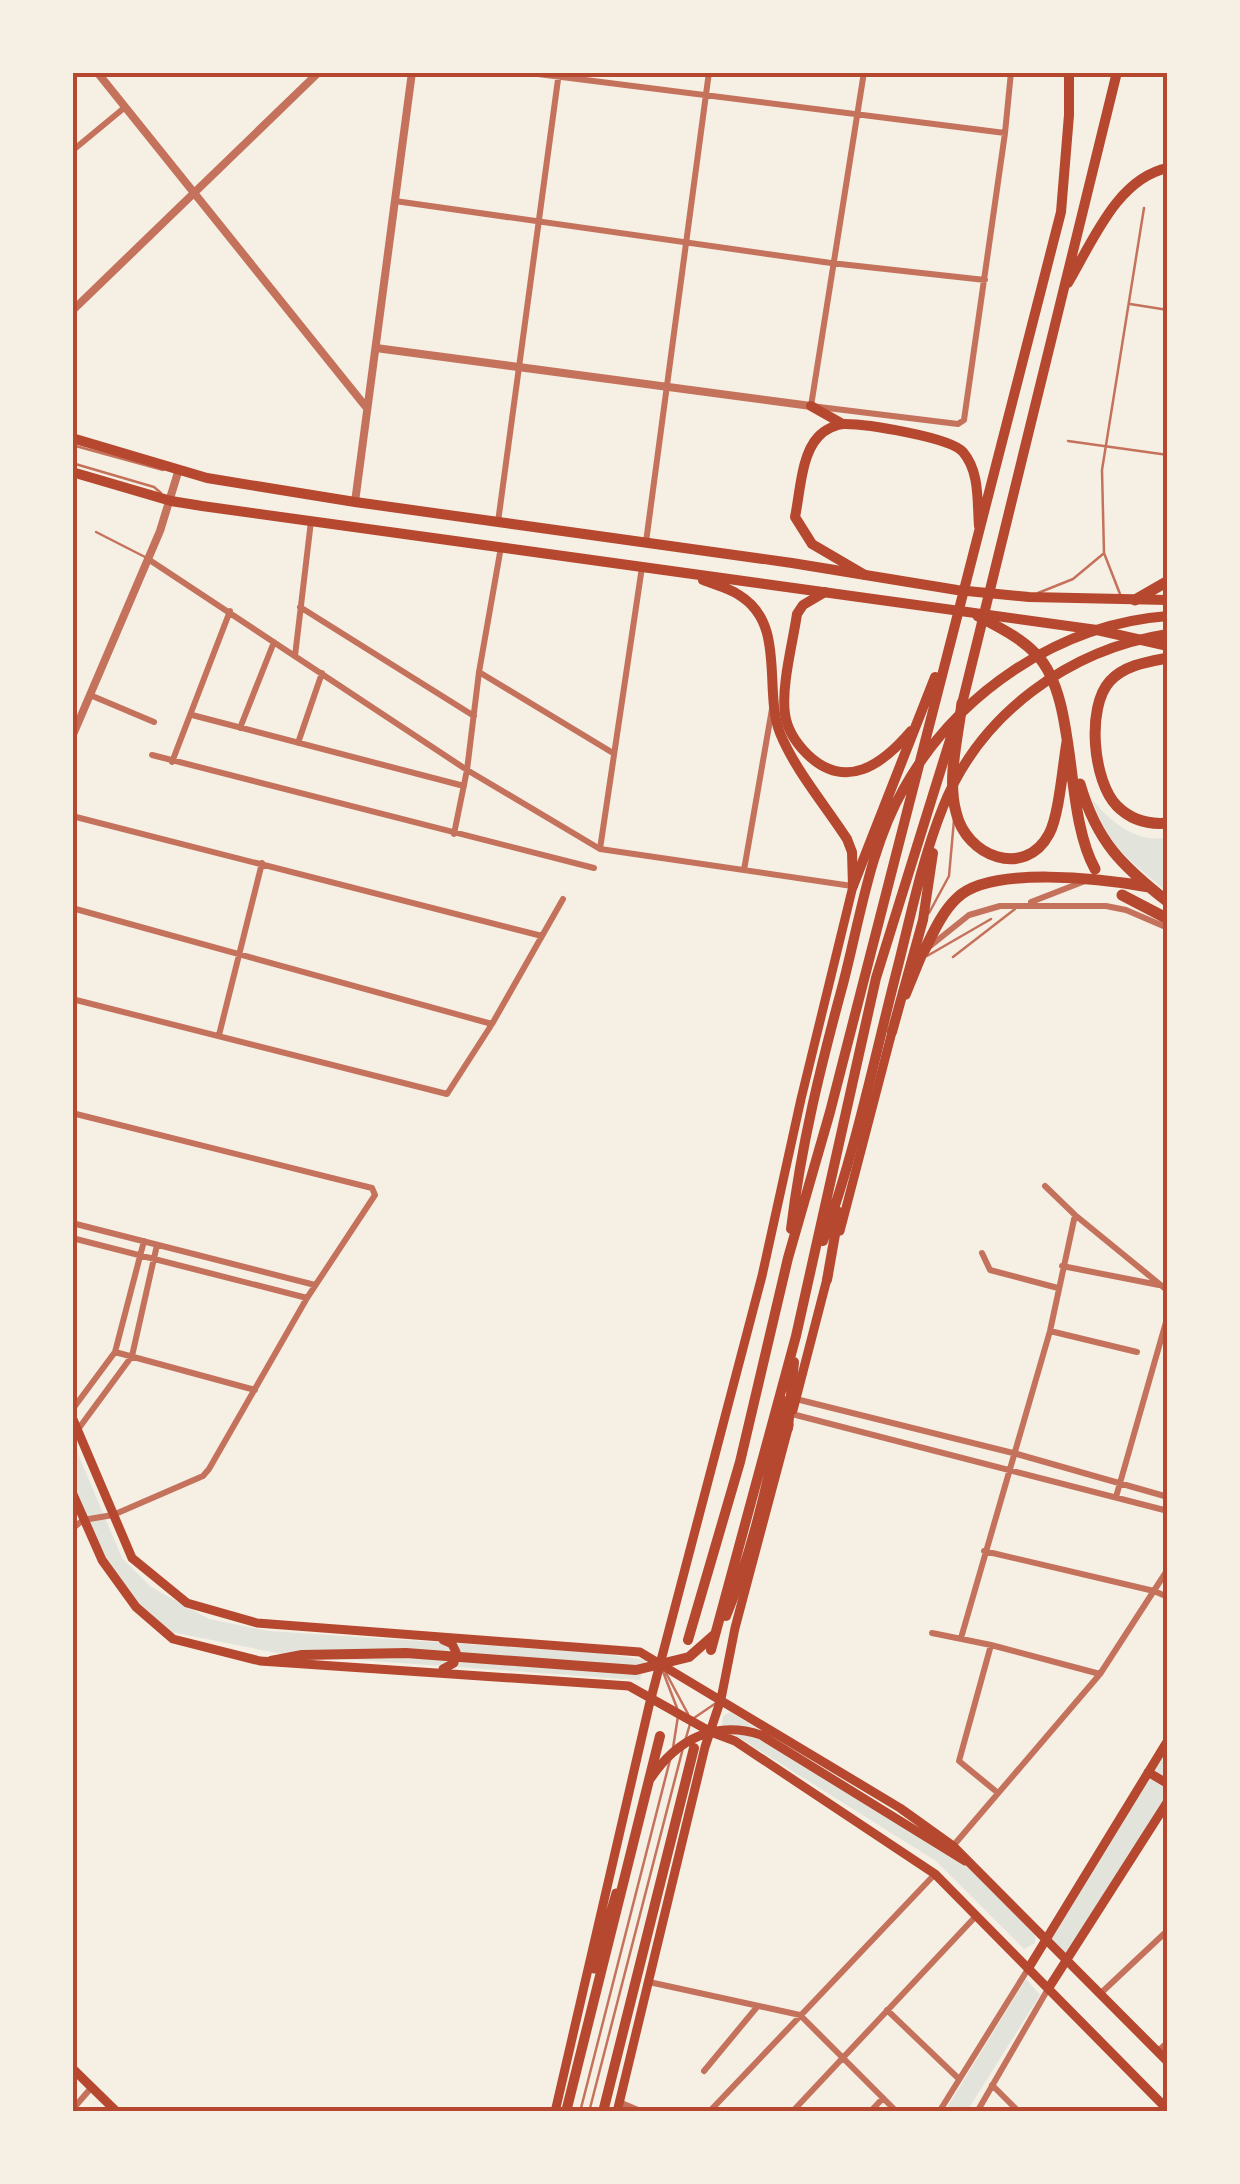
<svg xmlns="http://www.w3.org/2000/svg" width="1240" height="2184" font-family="Helvetica,sans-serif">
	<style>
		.green { fill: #e2e4dc }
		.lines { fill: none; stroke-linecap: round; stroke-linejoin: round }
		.service { stroke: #c5725c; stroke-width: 2.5 }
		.minor { stroke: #c5725c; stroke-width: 6 }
		.tertiary { stroke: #c5725c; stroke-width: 8 }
		.secondary { stroke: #b5482f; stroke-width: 9 }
		.primary { stroke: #b5482f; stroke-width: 10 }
		.trunk { stroke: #b5482f; stroke-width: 10 }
		.motorway { stroke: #b5482f; stroke-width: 11 }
		.neatline { fill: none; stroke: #b5482f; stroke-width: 4 }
	</style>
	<rect width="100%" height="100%" fill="#f6efe4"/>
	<path class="green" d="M1091 797C1107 820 1138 845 1167 837V892C1127 857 1111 851 1091 797Z
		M72 1440 122 1558 151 1587 209 1619 269 1631 599 1653 646 1660 640 1680 287 1655 171 1632 129 1600 104 1562 73 1482Z
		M730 1712 950 1848 1035 1935V1943L1024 1949 936 1861 722 1727 723 1716Z
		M1167 1740V1801L1068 1958 1047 1938Z
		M1026 1979 1040 1995 967 2111H945Z"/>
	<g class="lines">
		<path class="service" d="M1130 304 1168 310
			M1068 441 1168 455
			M72 445 163 470
			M72 463 154 487 161 493
			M96 532 147 558
			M1038 593 1073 579 1103 554
			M1120 594 1104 553 1102 470 1144 208
			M929 913 949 876 954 820
			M927 956 991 919
			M953 957 1015 909
			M662 1669 677 1708
			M666 1673 688 1714
			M694 1718 716 1703
			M685 1741 690 1724
			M673 1748 678 1716
			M580 2112 670 1760
			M589 2112 683 1748"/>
		<path class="minor" d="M522 72 1005 133
			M864 72 811 406 958 424 964 420 1005 133 1011 72
			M72 151 124 108
			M395 201 831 263 985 280
			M498 522 559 72
			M646 542 709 72
			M148 559 467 770 600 849 852 886
			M300 607 474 716
			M295 656 311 521
			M479 672 613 753
			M90 695 154 722
			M192 715 464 786
			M240 728 274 642
			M298 743 322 673
			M152 755 594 868
			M172 762 230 611
			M72 816 542 936
			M454 834 467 770 479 672 501 547
			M600 849 642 567
			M744 870 772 709
			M1031 902 1085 881
			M72 908 492 1024
			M929 947 969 915 1000 906H1106L1126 910 1168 928
			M72 999 447 1094 492 1024 563 899
			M219 1035 262 863
			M72 1113 372 1188 375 1195 307 1298 209 1469 203 1476 113 1515 83 1520 72 1529
			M1045 1186 1075 1215 1168 1291
			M72 1223 315 1285
			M72 1238 307 1298
			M982 1253 990 1270 1058 1288
			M1062 1266 1159 1285
			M1050 1331 1137 1352
			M115 1352 255 1390
			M796 1399 1017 1454 1168 1497
			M72 1410 115 1352 144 1241
			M792 1414 1168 1511
			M79 1428 132 1356 157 1245
			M1116 1497 1168 1315
			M984 1551 1154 1591 1168 1597
			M932 1633 991 1645 1100 1674
			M961 1638 1050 1331 1075 1215
			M991 1645 959 1761 998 1793
			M953 1846 1100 1674 1168 1569
			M649 1982 800 2015 897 2112
			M1101 1993 1168 1930
			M887 2010 959 2079
			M1158 2051 1168 2042
			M704 2071 757 2007
			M992 2085 1019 2112
			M619 2102 643 2112
			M72 2110 91 2088
			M709 2112 935 1874
			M792 2112 976 1916
			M870 2112 883 2098
			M939 2112 1028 1969
			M977 2112 1048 1989"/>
		<path class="tertiary" d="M97 72 366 407
			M72 311 319 72
			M376 348 811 406
			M355 502 412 72
			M72 737 160 531 179 469"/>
		<path class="secondary" d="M906 995 924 951
			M840 1231 893 1028
			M793 1410 828 1275
			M72 1417 132 1558 187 1603 257 1623 640 1652 900 1808 953 1846 1168 2062
			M72 1492 102 1560 136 1607 173 1639 260 1661 629 1686 711 1732 735 1741 935 1874 1168 2110
			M443 1640 452 1644 456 1652 454 1663 443 1669
			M1148 1772 1168 1784
			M651 1778C677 1739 715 1720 761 1735L965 1861
			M594 1969 616 1893
			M1028 1969 1168 1740
			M1048 1989 1168 1801
			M72 2068 117 2112
			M555 2112 649 1706 762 1276 801 1099 853 886
			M617 2112 705 1747 721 1699 735 1628 789 1425"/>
		<path class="primary" d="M72 438 207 478 355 502 792 563 957 590 1029 597 1168 600
			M72 472 171 501 202 506 1097 630 1168 646
			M703 580C715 585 729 588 739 595 787 624 763 689 780 733 795 770 825 805 847 839L852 852 853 886"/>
		<path class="trunk" d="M1068 283C1092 243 1117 178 1168 168
			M811 406 841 423
			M865 575 812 544 795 517C800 494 801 455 818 437 824 430 836 424 845 424 866 424 950 437 963 452 980 472 977 501 979 526
			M825 592 803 605 797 614C793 642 781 686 785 714 787 729 796 743 807 754 846 792 883 764 911 731
			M961 708 1117 72
			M853 886 935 677
			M892 1032 923 920 933 853
			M791 1229C801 1145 821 1065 843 984 860 919 870 847 904 788 957 694 1058 624 1168 616
			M823 1241C856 1150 875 1055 899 962 912 910 923 857 943 807 980 714 1069 649 1168 634
			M827 1280 839 1212
			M788 1428 794 1362
			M726 1616C753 1551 771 1471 784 1401
			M688 1640 740 1462 788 1258 830 1112 1061 212 1069 115V72
			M711 1650 796 1336 876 978 955 724
			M271 1661 302 1655 406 1653 636 1670 689 1657 714 1635
			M566 2112 660 1736
			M603 2112 694 1748"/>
		<path class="motorway" d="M1135 600 1168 581
			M978 616C998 627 1020 637 1036 654 1079 698 1063 812 1095 869
			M1168 658C1147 662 1125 665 1110 681 1086 707 1093 782 1117 806 1131 820 1148 825 1168 823
			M962 703C958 737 947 779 956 812 966 857 1025 879 1049 834 1059 816 1063 765 1067 742
			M1080 784C1097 842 1122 866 1168 902
			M1122 895 1168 919
			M924 951C933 933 942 912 957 898 991 865 1104 879 1149 887"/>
	</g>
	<rect width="1240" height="2184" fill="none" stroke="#f6efe4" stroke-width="150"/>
	<rect x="75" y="75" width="1090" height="2034" class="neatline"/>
</svg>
